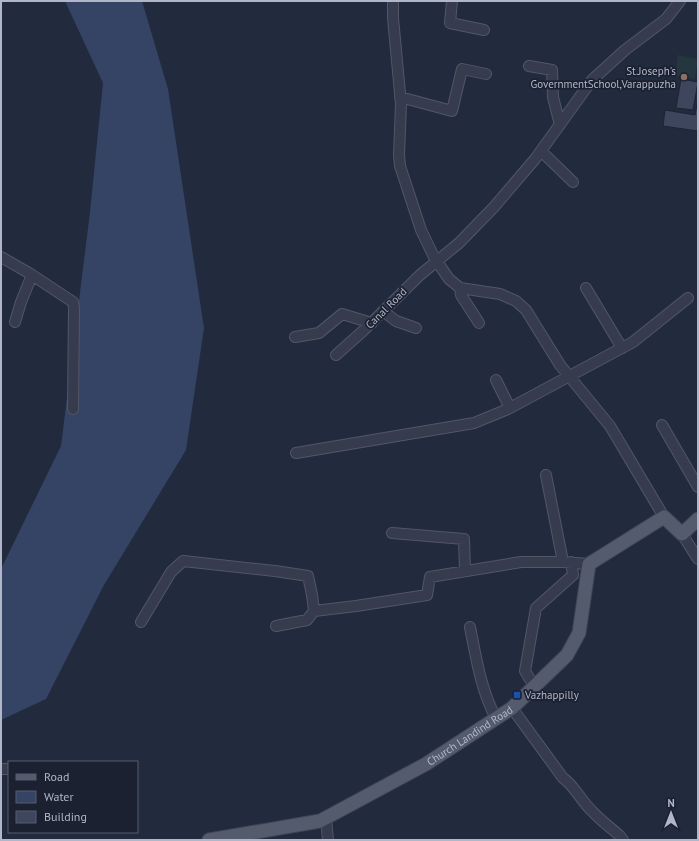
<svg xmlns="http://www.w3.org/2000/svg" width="699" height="841" font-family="'PT Sans',sans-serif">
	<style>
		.green { fill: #24373e }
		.water { fill: #354365 }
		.building { fill: #3d465d; stroke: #1d2333 }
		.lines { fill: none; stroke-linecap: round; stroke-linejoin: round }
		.minor-casing { stroke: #515767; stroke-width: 12 }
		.major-casing { stroke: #3f4555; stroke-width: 15 }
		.minor { stroke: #363c4d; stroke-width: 10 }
		.major { stroke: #535b6d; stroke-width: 13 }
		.education-dot { fill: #8d6e63; stroke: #1b2131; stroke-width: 1.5 }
		.transit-dot { fill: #1a4fb4; stroke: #1b2131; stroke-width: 1.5 }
		.labels { text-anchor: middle; stroke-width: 3.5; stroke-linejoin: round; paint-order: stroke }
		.poi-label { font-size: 11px; fill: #b1b7c8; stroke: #1b2131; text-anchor: end }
		.street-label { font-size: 11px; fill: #b1b7c8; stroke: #1b2131 }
	</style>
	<rect width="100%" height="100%" fill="#222a3d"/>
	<path class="green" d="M678 55 698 59 695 79 675 76Z"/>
	<path class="water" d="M65 1H142L168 89 204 328 186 450 104 585 46 699 1 720V569L61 446 90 212 103 83Z"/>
	<path class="building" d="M681 79 698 82 693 110 676 108Z
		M698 100V131L663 126 665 110 695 115Z"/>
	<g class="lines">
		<defs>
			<path id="minor" d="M393 1V18L401 104 399 155 400 166 421 230 434 257 449 279 460 288 500 294 516 301 526 310 560 365 610 426 664 517
				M452 1 450 23 484 30
				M529 66 552 70 553 97 560 125
				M400 97 452 111 462 69 486 74
				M541 151 573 182
				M1 257 29 273 73 302 74 308 73 409
				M460 288 461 295 479 323
				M586 288 622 348
				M383 311 396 321 416 328
				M15 322 21 302 32 275
				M295 337 319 333 342 314 372 323
				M336 355 364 330 420 275 459 243 494 207 535 159 592 80 625 50 666 19 680 1
				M496 380 510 408
				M662 425 698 487
				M296 453 474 423 508 409 633 342 688 298
				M546 475 563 562
				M392 533 464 539 465 570
				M682 534 698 559
				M141 622 171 572 183 561 275 571 308 576 312 595 314 611
				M276 626 307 620 314 611 356 606 427 595 430 577 521 562H563L589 564
				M470 627C476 657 481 691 496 718
				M534 686 525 671 536 608 573 575 571 562
				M512 708 563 778C573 784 582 802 592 811 600 820 611 828 620 836L623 840
				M1 769H9
				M326 818 328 840"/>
			<g id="major">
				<path id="s1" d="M209 840 320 821 426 764 512 708 567 655 579 633 589 564 664 517 682 534 698 519"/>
			</g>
		</defs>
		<use href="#minor" class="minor-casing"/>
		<use href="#major" class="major-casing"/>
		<use href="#minor" class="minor"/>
		<use href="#major" class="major"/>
	</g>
	<circle class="education-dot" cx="684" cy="77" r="4"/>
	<rect class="transit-dot" x="513" y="691" width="8" height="8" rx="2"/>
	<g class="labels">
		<g class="poi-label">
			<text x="676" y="75">St.Joseph's<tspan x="676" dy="13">GovernmentSchool,Varappuzha</tspan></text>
			<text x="525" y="699" text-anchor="start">Vazhappilly</text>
		</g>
		<g class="street-label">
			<text transform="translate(386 308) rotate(-45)" y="4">Canal Road</text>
			<text dy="4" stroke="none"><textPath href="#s1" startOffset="285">Church Landind Road</textPath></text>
		</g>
	</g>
	<rect width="699" height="841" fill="none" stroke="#b1b7c8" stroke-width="4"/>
	<rect x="8" y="761" width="130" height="72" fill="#1b2131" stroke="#575d6d"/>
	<rect x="16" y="774" width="20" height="6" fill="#535b6d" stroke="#575d6d"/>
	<text x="44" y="781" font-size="12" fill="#b1b7c8">Road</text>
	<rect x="16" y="791" width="20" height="12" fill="#354365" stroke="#575d6d"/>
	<text x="44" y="801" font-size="12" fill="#b1b7c8">Water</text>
	<rect x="16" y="811" width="20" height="12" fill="#3d465d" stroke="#575d6d"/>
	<text x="44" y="821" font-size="12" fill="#b1b7c8">Building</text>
	<g transform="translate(671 813)" stroke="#1b2131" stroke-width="3" paint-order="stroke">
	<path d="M0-3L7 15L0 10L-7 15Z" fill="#b1b7c8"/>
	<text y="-6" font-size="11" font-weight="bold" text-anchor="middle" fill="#b1b7c8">N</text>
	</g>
</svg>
